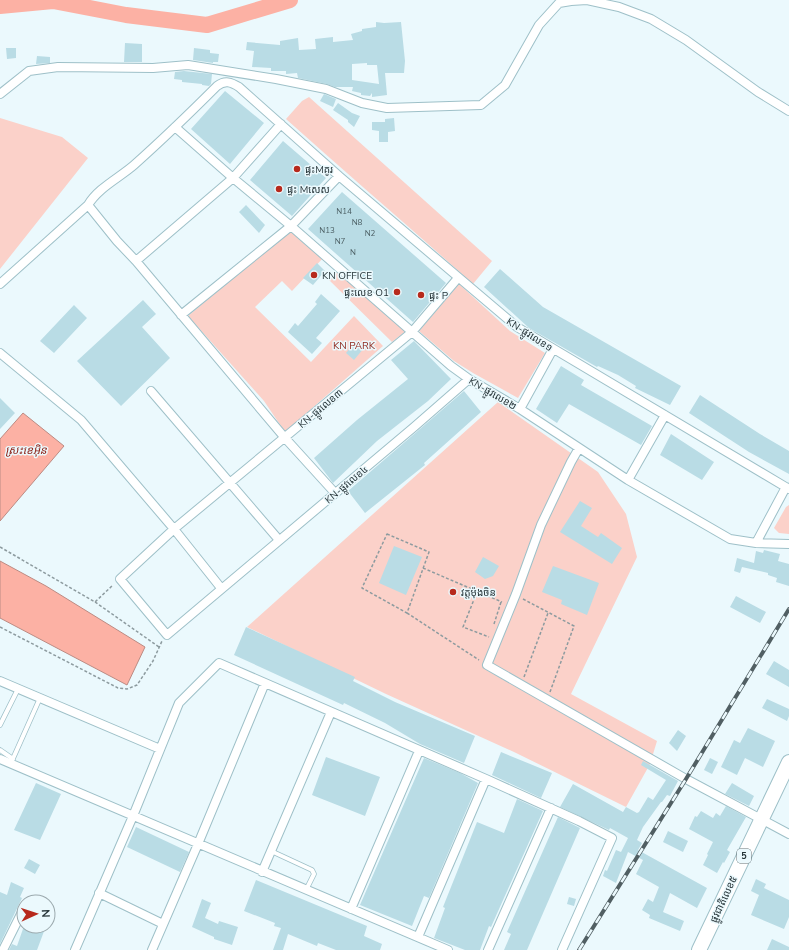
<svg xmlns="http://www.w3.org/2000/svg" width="789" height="950" font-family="'Nunito Sans','Noto Sans Khmer',sans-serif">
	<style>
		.green { fill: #fbd1c9 }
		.water { fill: #fcb1a4; stroke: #bc8b83 }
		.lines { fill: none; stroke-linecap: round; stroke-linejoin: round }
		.river { stroke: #fcb1a4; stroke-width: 16 }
		.building { fill: #b9dce5; fill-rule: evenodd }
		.service-casing { stroke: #9ec0c8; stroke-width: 5.5 }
		.minor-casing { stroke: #9ec0c8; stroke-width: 10 }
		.trunk-casing { stroke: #9ec0c8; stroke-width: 16 }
		.path { stroke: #8d9b9f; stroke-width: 1.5; stroke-dasharray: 3 2; stroke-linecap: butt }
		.service { stroke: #fff; stroke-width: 4 }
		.minor { stroke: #fff; stroke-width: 8 }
		.trunk { stroke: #fff; stroke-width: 14 }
		.rail-casing { stroke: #515f63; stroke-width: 4 }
		.rail { stroke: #ebf9fd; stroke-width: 2.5; stroke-dasharray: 8; stroke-linecap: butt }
		.poi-dot { fill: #b7291c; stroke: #ebf9fd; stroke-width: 1.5 }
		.labels { text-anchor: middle; stroke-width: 3; stroke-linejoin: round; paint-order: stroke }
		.number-label { font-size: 8px; fill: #4a5d62 }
		.shield { fill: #ebf9fd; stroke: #606e72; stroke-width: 1 }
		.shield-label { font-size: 9px; font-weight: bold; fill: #253337 }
		.poi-label { font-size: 10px; fill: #253337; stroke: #ebf9fd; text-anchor: start }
		.street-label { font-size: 10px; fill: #253337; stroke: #ebf9fd }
		.park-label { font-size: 10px; fill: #8f261b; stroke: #ebf9fd }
		.water-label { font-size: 11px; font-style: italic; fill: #8d2319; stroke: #ebf9fd }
	</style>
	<rect width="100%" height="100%" fill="#ebf9fd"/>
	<path class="green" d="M309 97 492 261 473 284C411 228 348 175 286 119L302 101Z
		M0 118 62 137 88 158 0 269Z
		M291 229 325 256 292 291 282 281 255 307 311 362 354 316 383 346 285 432 264 401 188 316Z
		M340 271 406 331 392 342 328 279Z
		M459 284 510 331 545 353 518 398 473 373 454 361 419 331Z
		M498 402 598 472 626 514 637 557 571 694 657 741 650 764 626 807 514 752 386 694 247 627Z
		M789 505V534L779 533 774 528 786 507Z"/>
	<path class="water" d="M23 413 64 446 0 521V439Z
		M0 561 46 586 145 647 127 685 0 618Z"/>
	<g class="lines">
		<path class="river" d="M0 6 53 1 126 15 207 25 290 0"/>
	</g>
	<path class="building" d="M376 22 384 23 401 22 405 61 404 73H385L387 95 372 97V93L370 96 361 95V93L352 91 353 87H335L327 84 298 78 297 73 286 74V71H271V68L252 67 254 51 246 50 247 42 280 45V41L298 38 299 50 316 49 315 39 333 37V42L353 40 351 34 362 31V29L376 27ZM367 63V65H377L379 84 352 80V64Z
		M125 43 142 44V62H124Z
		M6 48H16V58L7 59Z
		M194 48 210 50V53L219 54 218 62H213V63L193 60Z
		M37 56 50 57V63L36 64Z
		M184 71 212 74 211 84 209 86 202 85V84L182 82V80L174 79 175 72Z
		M225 91 264 123 230 164 191 129Z
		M324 94 336 99 333 107 320 101Z
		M338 103 352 113 360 116 354 127 348 122V120L333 110Z
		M394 118 395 131 388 132V142H379V131L372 130V122H385V119Z
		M283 141 326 178 292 216 250 180Z
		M342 192 446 283 413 322 308 229Z
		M246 205 265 225 259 233 239 212Z
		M317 263 325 271 313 285 303 278Z
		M500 269 543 307 681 386 670 405 635 388 636 386 618 375 598 366 597 367 529 328 484 287Z
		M321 294 340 311 316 338 322 343 312 354 288 332 295 323 298 326 317 304 315 302Z
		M143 300 156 314 142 327 170 358 121 406 77 361Z
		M74 305 87 318 54 353 40 341Z
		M356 341 364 348 354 360 346 353Z
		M414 341 451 379 428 401 377 441 333 483 314 458 357 420 408 379 391 360Z
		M561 366 584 380 581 385 652 426 641 445 569 404 557 423 536 409Z
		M464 391 481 412 424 463 425 465 365 513 348 491Z
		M700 395 760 434 789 451V474L749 452 689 413Z
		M0 398 15 413 0 429Z
		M671 434 714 462 702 480 660 455Z
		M580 501 592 508 581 526 598 537 601 533 622 548 612 564 560 532Z
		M394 546 422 557 406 595 379 583Z
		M764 550 780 554 778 561 789 564V586L776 582 777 578 768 575V573L742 567 740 573 734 571 737 558 754 563 756 551 763 553Z
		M483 557 499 566 493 576 485 579 475 572Z
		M553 566 599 583 587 615 561 604 562 600 542 592Z
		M736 596 766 612 760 623 730 607Z
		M246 627 355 677 353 681 395 702 475 736 464 763 420 744 385 723 344 703 343 705 234 655Z
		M774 661 789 670V687L766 674Z
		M767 699 789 709V716L787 721 762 708Z
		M748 728 775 741 763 767 745 758 737 775 721 767 734 740 740 743Z
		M678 730 686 736 677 751 669 743Z
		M501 752 552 773 541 798 492 775Z
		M326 757 380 777 365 816 312 795Z
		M424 758 460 773 478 783 429 898 424 896 412 926 360 905Z
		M710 758 718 762 712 774 704 770Z
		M643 761 678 781 670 796 667 795 662 802H661L643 827 637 840 642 843 638 850 707 888 697 908 670 893 663 912 684 921 680 931 649 918 650 915 642 910 648 899 653 902 659 887 636 874 643 860 628 852 616 883 603 876 605 870 607 871 616 850 621 852 628 838 610 828 609 830 560 807 573 784 623 812 626 807 637 813 639 812 648 797 653 800 666 780 641 765Z
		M36 783 61 794 40 840 14 830Z
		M732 783 754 796 749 806 725 794Z
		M517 799 543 811 491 927 489 926 480 950H465L434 938 445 908 443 907 477 822 504 833Z
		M726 806 746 817 727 850 730 852 724 863 723 862 717 873 703 865 708 855 707 854 713 842 689 829 695 816 697 817 701 811 713 818 716 813 720 816Z
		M558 817 580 828 527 950H504L511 934 507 932Z
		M136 827 189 852 180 872 127 847Z
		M668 831 688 841 683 852 663 842Z
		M29 859 40 865 35 874 24 868Z
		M756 879 766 884 764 888 789 900V917L784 929 751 915 759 895 751 891Z
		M256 880 367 926 364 936 382 944 380 950H336L318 943 317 946 288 934 283 950H273L281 928 274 926 275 923 244 911Z
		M11 882 24 888 20 897 22 898 0 944V892L7 895Z
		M569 897 576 899 574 906 567 904Z
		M202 899 211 903 205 918 218 924 219 921 238 927 232 945 214 939V937L192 927Z
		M24 926H46L37 950H9L12 944 17 946Z
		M772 939 789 947V950H767Z"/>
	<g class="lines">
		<defs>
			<path id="service" d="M0 725 18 689
				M0 750 13 759
				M11 763 40 698
				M271 851 312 870 314 874 306 890"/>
			<path id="minor" d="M0 94 29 71 58 67 153 68 188 65 276 79 326 89 362 103 387 108 481 105 505 85 539 25 559 3 571 1 587 0 619 7 651 19 686 40 758 92 789 111
				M175 127 233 178 291 226 451 366 469 379 520 409 628 480 730 539 756 543 789 544
				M136 261 233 178 281 124
				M458 278 412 332 174 529 120 579 167 635 414 427 469 379
				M0 284 88 205
				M181 315 291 226 339 176
				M0 353 81 420 174 529 221 588
				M151 391 279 540
				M520 409 553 349
				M579 448 571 462 541 525 516 594 487 665 686 779 789 834
				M628 480 665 415
				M335 493 285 438 136 261 117 241 88 205C98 188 119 178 134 165 162 140 190 113 217 86 225 80 231 82 239 87L339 176 517 327 789 489
				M756 543 786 487
				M0 681 160 749
				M0 759 448 950
				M262 872 331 712
				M99 893 163 924
				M351 909 419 751
				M418 937 486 779
				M3 950 24 908
				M75 950 133 816 179 703 219 663 486 779 579 821 612 838 562 950
				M152 950 198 844 265 683
				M488 950 551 808"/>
			<path id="trunk" d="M699 950 789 762"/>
		</defs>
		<use href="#service" class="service-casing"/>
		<use href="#minor" class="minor-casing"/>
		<use href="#trunk" class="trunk-casing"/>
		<path class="path" d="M387 534 429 552 407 613 362 588Z
			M0 547 95 602 113 585
			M423 568 502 602
			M477 592 463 627 489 637
			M523 599 574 626 550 692
			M95 602 159 647
			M407 613 479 660
			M494 624 501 602
			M0 627 118 688 127 689 137 685 153 661 162 641
			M524 677 548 613"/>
		<use href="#service" class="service"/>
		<use href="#minor" class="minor"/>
		<use href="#trunk" class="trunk"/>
		<defs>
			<path id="rail" d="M579 950 686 779 789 609"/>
		</defs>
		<use href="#rail" class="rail-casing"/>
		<use href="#rail" class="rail"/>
	</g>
	<g class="poi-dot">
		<circle cx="297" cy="169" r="4"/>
		<circle cx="279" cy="189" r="4"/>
		<circle cx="314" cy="275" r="4"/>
		<circle cx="397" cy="292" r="4"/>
		<circle cx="421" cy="295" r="4"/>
		<circle cx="453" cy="592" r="4"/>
	</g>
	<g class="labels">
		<g class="number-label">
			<text x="344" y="214">N14</text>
			<text x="357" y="225">N8</text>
			<text x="327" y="233">N13</text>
			<text x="370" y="236">N2</text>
			<text x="340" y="244">N7</text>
			<text x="353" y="255">N</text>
		</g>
		<rect class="shield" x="737" y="849" width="14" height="14" rx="3"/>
		<g class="shield-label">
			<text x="744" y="859">5</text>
		</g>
		<g class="poi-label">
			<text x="305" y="173">ផ្ទះMគូរ</text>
			<text x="287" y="193">ផ្ទះ Mសេស</text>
			<text x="322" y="279">KN OFFICE</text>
			<text x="389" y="296" text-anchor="end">ផ្ទះលេខ O1</text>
			<text x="429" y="299">ផ្ទះ P</text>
			<text x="461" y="596">វត្តម៉ុងចិន</text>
		</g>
		<g class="street-label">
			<text transform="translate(530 334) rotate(33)" y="4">KN-ផ្លូវលេខ១</text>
			<text transform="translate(493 393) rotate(31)" y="4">KN-ផ្លូវលេខ២</text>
			<text transform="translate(320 408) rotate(-40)" y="4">KN-ផ្លូវលេខ៣</text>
			<text transform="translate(346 484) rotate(-40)" y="4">KN-ផ្លូវលេខ៤</text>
			<text transform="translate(723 899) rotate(-65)" y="4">ផ្លូវជាតិលេខ៥</text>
		</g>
		<g class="park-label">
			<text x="354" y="349">KN PARK</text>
		</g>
		<g class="water-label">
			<text x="26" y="454">ស្រះខេអ៊ិន</text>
		</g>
	</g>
	<g transform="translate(36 914) rotate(87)"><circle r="19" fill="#ebf9fd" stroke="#9caaae"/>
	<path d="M0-3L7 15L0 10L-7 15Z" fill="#b7291c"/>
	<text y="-6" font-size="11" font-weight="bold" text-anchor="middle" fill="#253337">N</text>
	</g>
</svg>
